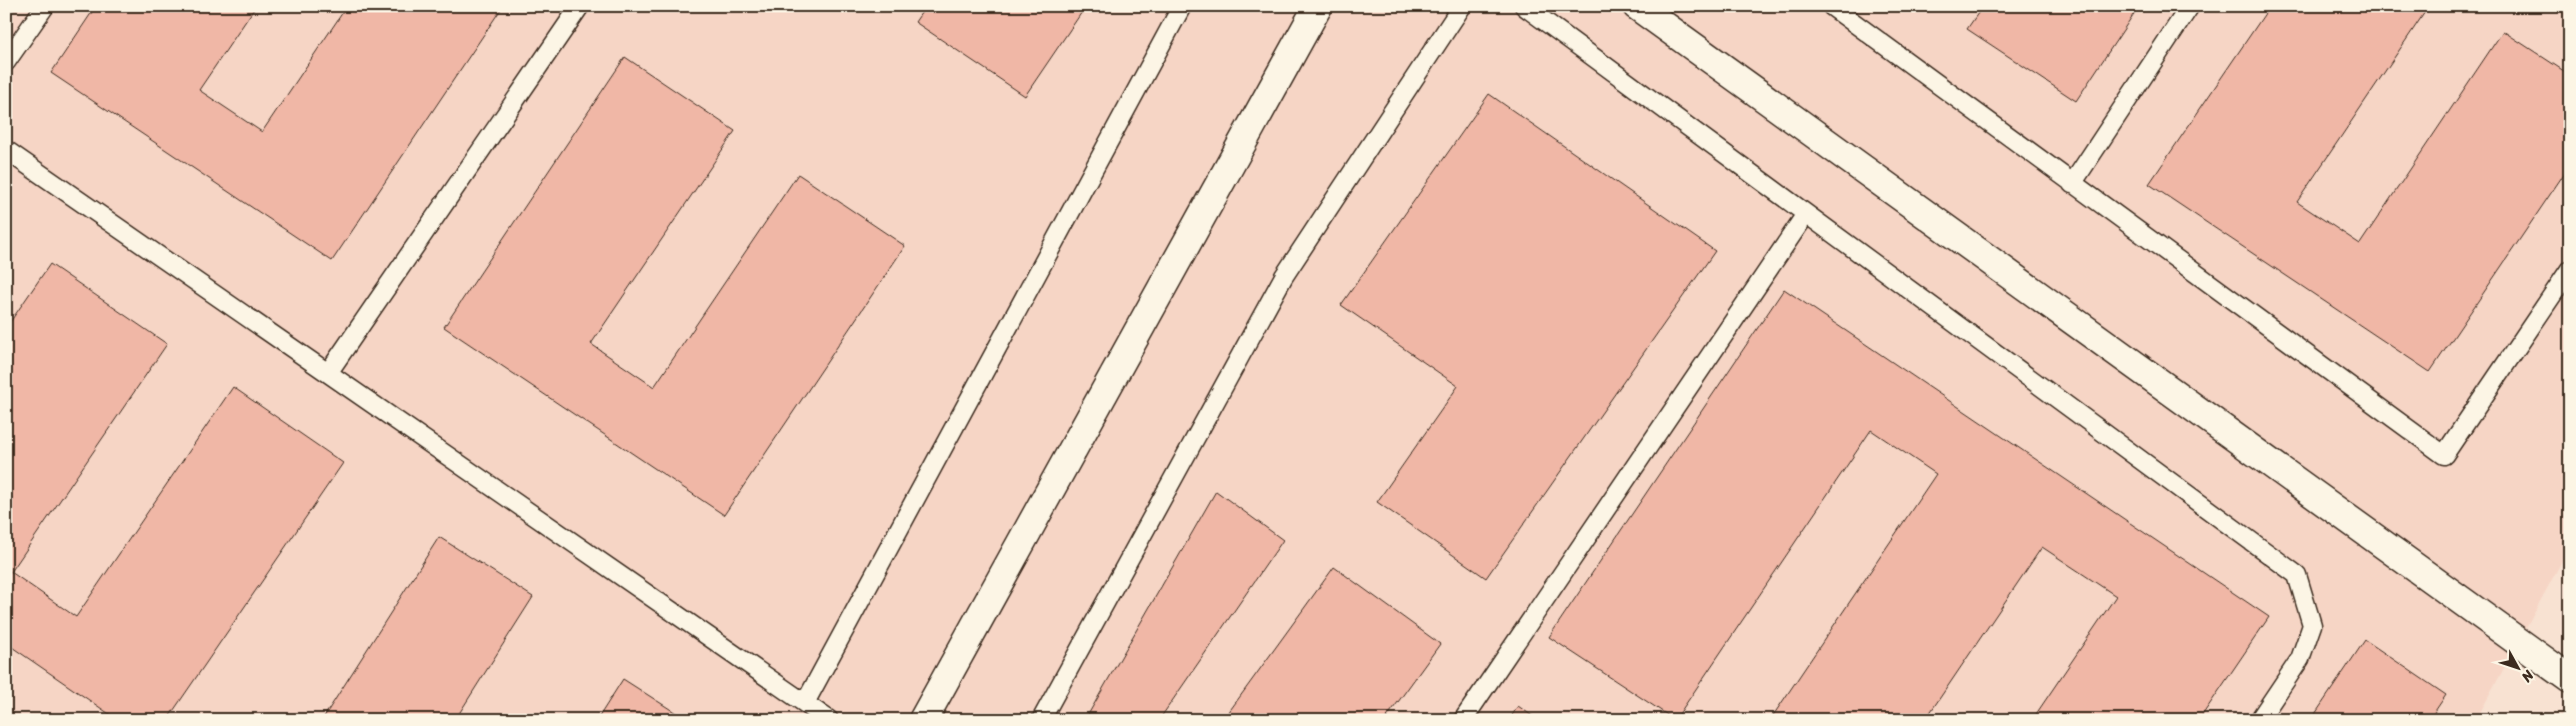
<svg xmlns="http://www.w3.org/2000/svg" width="2576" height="726" font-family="Sriracha,sans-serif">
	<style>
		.built { fill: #f6d5c5 }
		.building { fill: #f0b7a6; stroke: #3b2a1e }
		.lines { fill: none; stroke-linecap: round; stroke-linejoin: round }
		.lane-casing { stroke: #3b2a1e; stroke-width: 21 }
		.street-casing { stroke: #3b2a1e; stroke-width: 31 }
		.lane { stroke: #fcf5e5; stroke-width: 18 }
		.street { stroke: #fcf5e5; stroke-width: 28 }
	</style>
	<rect width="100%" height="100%" fill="#f8e2d2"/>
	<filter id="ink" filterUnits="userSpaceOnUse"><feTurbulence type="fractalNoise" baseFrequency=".02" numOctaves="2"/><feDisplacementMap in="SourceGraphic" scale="10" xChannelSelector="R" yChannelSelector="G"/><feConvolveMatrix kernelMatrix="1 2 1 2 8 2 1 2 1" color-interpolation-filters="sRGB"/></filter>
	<g filter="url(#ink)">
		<path class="built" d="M6 6H2570V546L2476 720H6Z"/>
		<path class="building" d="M96 6H256L199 90 262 132 347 6H503L332 261 51 73Z
			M926 6H1086L1025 96 915 22Z
			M1983 6H2139L2076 101 1967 29Z
			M2270 6H2429L2297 202 2360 244 2503 31 2570 75V165L2430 372 2149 184Z
			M625 57 735 131 591 344 654 387 798 174 905 246 724 515 444 327Z
			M1489 94 1715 251 1486 578 1377 502 1458 386 1341 305Z
			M50 264 167 344 11 572 76 617 233 387 343 463 167 720H118L6 643V328Z
			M1784 289 2269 617 2199 720H2032L2116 596 2042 547 1925 720H1770L1936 474 1871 430 1675 720 1549 637Z
			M1216 491 1283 540 1159 720H1085Z
			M439 537 533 597 455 720H322Z
			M1334 567 1440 644 1385 720H1223Z
			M2365 640 2446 695 2429 720H2311Z
			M623 679 687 720H597Z
			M1518 706 1538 720H1509Z"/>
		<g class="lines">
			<defs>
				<path id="lane" d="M1524 6 2297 575 2312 625 2300 659 2259 720
					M1831 6 2444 455 2570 269
					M6 62 45 6
					M6 150 829 720
					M2072 184 2190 6
					M328 373 580 6
					M805 703 1182 6
					M1041 720 1284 276 1462 6
					M1463 720 1806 214"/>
				<path id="street" d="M1637 6 2570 679
					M923 720 1318 6"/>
			</defs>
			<use href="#lane" class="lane-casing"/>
			<use href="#street" class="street-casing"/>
			<use href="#lane" class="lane"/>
			<use href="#street" class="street"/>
		</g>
	</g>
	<rect width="2576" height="726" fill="none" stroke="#fcf5e5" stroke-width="25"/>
	<rect x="12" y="12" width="2551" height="701" fill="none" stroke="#3b2a1e" stroke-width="2" filter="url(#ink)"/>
	<g transform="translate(2518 668) rotate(130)" stroke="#fcf5e5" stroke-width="4" paint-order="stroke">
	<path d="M0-4L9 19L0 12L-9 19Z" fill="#3b2a1e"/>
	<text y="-8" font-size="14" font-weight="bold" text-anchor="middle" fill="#3b2a1e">N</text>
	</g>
</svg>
